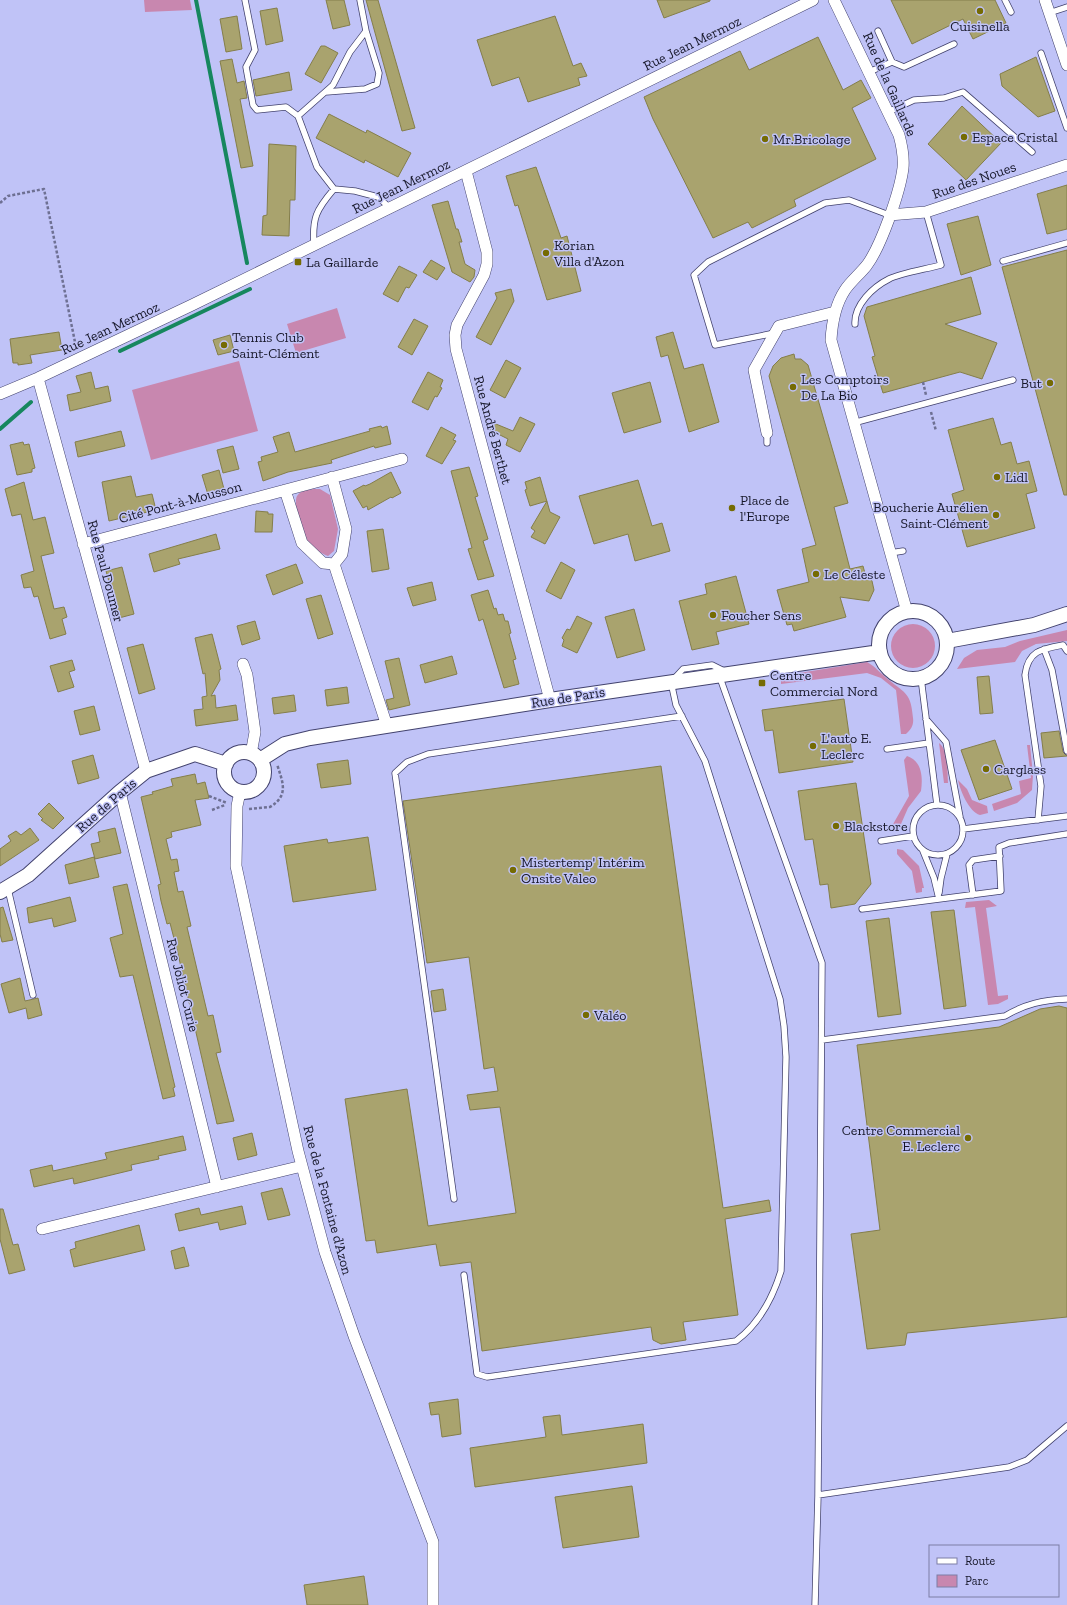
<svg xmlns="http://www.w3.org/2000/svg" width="1067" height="1605" font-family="'Zilla Slab',serif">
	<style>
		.green { fill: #c887af }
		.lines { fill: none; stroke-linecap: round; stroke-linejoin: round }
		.stream { stroke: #16875e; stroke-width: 4 }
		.building { fill: #a9a36e; stroke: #847e4a }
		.service-casing { stroke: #42426d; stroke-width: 7 }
		.minor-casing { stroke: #42426d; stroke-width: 12 }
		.tertiary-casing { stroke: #42426d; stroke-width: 16 }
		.path { stroke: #6e7093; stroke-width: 2.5; stroke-dasharray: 3 2; stroke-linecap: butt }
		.service { stroke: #fff; stroke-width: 5.5 }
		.minor { stroke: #fff; stroke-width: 11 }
		.tertiary { stroke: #fff; stroke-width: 14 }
		.poi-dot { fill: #756b03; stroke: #c0c3f7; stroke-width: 1.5 }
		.labels { text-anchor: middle; stroke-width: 3; stroke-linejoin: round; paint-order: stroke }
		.poi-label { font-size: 14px; fill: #161729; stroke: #c0c3f7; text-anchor: start }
		.street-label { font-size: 14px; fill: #161729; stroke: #c0c3f7 }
	</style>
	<rect width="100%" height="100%" fill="#c0c3f7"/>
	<path class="green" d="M144 0H190L192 10 145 12Z
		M337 308 346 338 296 353 287 324Z
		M239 361 258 431 151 460 132 390Z
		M314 489H320L330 495 338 529 334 551 328 556C320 553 309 546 305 539 301 531 293 504 297 496 301 490 308 490 314 489Z
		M891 646a22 22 0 1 1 44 0a22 22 0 1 1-44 0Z
		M1067 630V641L1036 644 1022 651 1015 662 957 669 964 658 977 650 1005 647 1020 641Z
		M867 662C876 667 881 674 889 680 906 694 911 693 913 718 914 725 911 730 906 734H901L896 690 881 678 867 673 781 684V676Z
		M939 743C949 751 947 770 948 783H944Z
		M1027 745H1030L1033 775 1032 790 1017 803 994 811 992 804 1021 794 1019 781 1031 778Z
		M907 756C922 761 923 777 921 791L908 808 901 824 894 828 892 826 909 796 904 760Z
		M958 780 967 789 972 800 987 806 988 813 980 815C969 812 960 790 958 780Z
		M897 849 903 850 919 866 924 888H922V892L916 893 912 871 897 854Z
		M989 900 997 906 986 908 998 996 1008 995V999L998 1004 988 1005 975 907 965 908 966 902Z"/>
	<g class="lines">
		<path class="stream" d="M196 0 247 263
			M120 351 250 289
			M0 429 31 402"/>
	</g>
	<path class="building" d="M326 0H344L350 25 333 29Z
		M366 0H378L415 128 402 131Z
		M657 0H710V1L664 18Z
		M891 0H995L1006 23 973 39 963 19 912 44Z
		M277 8 283 41 266 45 260 11Z
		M237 16 242 49 226 52 220 19Z
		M555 16 573 66 581 63 587 76 578 78 580 85 528 102 519 77 492 86 477 40Z
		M818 37 843 90 861 80 871 98 852 108 876 159 794 200 796 206 752 228 748 222 713 238 653 119 644 97 740 51 749 70Z
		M321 46H325L338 53 321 83 305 74Z
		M1036 57 1055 111 1038 117 1002 86 1000 74Z
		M232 59 237 83 244 81 247 98 240 99 253 166 241 168 220 61Z
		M289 72 292 90 256 96 253 80Z
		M962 106 1001 143 966 180 928 144Z
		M329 114 366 133 367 130 411 153 398 177 365 160 364 163 316 138Z
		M269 144 296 146 295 200H290L289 236 262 235 263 216 267 215Z
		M536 167 561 238 567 236 581 291 547 300 518 205 515 206 506 176Z
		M1067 185V229L1047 234 1037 194Z
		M448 201 456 229H458L462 242H459L465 264 475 270 474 277 470 282 452 272 432 205Z
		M978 216 991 265 961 275 947 224Z
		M1067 250V495H1064L1002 267Z
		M431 260 445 268 437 280 423 272Z
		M399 266 417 275 409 288 406 287 398 302 383 294Z
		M971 277 981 314 945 324 997 343 982 379 960 372 883 393 872 357 875 356 864 316 867 307Z
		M511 289 514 301 491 345 476 337 497 298 495 293Z
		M414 319 428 326 412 355 398 347Z
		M59 332 62 350 30 355 32 363 18 365V363H13L10 339Z
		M673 332 684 369 703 364 719 422 689 432 668 355 661 357 656 337Z
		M230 335 234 351 218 355 213 340Z
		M794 354 795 359H801L808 365 848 503 834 507 850 569 863 566 866 577H869L872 581 874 590 869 601 840 597 846 617 794 631 792 624 787 625 777 590 809 582 802 549 816 545 769 376 773 366 781 358Z
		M506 360 521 368 505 398 490 390Z
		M91 372 95 389 108 386 111 401 70 411 67 395 81 392 76 376Z
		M428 372 443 380 440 387 442 388 437 397 435 396 428 410 412 402Z
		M650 382 661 422 624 433 612 393Z
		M520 417 535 424 520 452 506 445 508 439 488 429 491 422 513 431Z
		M993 418 1001 445 1011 442 1017 464 1029 461 1037 491 1026 494 1035 528 967 547 952 494 964 490 948 430Z
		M381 426 382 428 387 426 391 444 375 448 374 446 331 460 332 463 288 472 263 481 258 462 262 461 261 457 278 452 273 437 289 432 295 452 370 431 369 429Z
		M441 427 456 435 453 440 456 441 442 464 426 456Z
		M121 431 125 446 78 457 75 442Z
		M23 442 24 445 29 444 35 468 32 469V472L17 475 10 445Z
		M233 446 239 469 223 473 217 450Z
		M469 467 478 496 475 497 488 539 483 541 494 576 478 580 468 549 472 548 451 471Z
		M219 470 224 489 219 490 220 495 209 498 202 475Z
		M391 472 401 493 392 498 391 497 368 510 367 506 363 508 353 491 364 485 365 486 370 484Z
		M131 476 136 497 152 494 156 510 109 521 102 482Z
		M540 477 550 512 560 517 545 544 531 537 535 531 531 528 547 501 530 506 525 490 527 489 525 482Z
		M638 480 652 526 662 523 670 551 635 561 628 534 594 544 579 496Z
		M24 482 33 520 45 517 54 553 41 556 54 609 64 607 67 617 62 619 66 634 50 639 38 596 34 597 31 587 24 588 21 575 34 571 21 514 12 516 5 489Z
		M256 511 268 512V514H273L272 532H255Z
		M383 529 389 569 372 572 367 531Z
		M216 534 220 549 178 559 180 564 154 572 149 554Z
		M561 562 575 570 561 599 546 591Z
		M296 564 303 583 273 595 266 575Z
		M122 567 134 614 119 618 106 571Z
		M736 576 749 624 716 632 719 644 692 650 679 601 707 594 705 584Z
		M432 582 436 600 413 606 407 588Z
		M488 590 494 609 496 608 498 615 503 614 505 621H508L511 633 509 634 516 659 513 660 519 684 504 688 483 619 479 621 471 595Z
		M321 595 333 634 318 639 306 599Z
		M634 609 645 650 617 658 605 617Z
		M577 616 592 623 577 653 562 646 564 640 562 638 567 629 570 630Z
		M255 621 260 639 242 645 237 626Z
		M212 634 221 669 219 670 220 680 211 696 215 695 216 708 236 705 238 720 196 726 194 710 203 709 202 697 207 696 205 673 203 674 195 638Z
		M143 644 155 689 139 694 127 648Z
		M452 656 457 674 425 683 420 665Z
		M399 658 410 705 389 710 386 700 394 698 385 661Z
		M72 660 75 670 69 672 74 687 58 692 50 666Z
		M989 676 993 713 980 714 977 677Z
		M347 687 349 703 327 706 325 690Z
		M294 695 296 711 274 714 272 698Z
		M844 699 853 762 779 773 773 730 765 731 762 710Z
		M94 706 100 730 80 735 74 711Z
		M1059 731 1063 752 1067 756 1044 758 1041 733Z
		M995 740 1012 789 979 800 961 750Z
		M93 755 99 778 78 784 72 761Z
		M348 760 351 784 321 788 317 764Z
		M661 766 723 1208 769 1200 771 1211 725 1219 738 1315 683 1322 686 1340 661 1344 653 1340 651 1327 482 1351 471 1262 440 1266 436 1244 377 1253 375 1240 366 1241 345 1099 407 1089 428 1226 516 1213 500 1107 470 1110 467 1095 498 1091 494 1067 484 1069 469 957 427 963 403 801Z
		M195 774 197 784 205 782 209 798 195 800 201 825 171 832 172 837 166 839 171 860 177 859 179 871 174 872 178 892 183 891 191 926 187 927 208 1016 213 1015 221 1052 216 1053 234 1121 217 1124 178 954 170 923 167 924 161 901 158 885 161 884 141 797 153 794 152 792 173 786 171 779Z
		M856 783 871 884 855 904 831 908 828 884 820 885 813 839 805 840 798 791Z
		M49 803 64 818 53 829 41 820 43 819 38 814Z
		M30 828 39 840 0 866V849L11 841 8 836 16 831 21 835Z
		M115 828 121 853 95 859 91 844 100 842 98 832Z
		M368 837 376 890 293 902 284 846 327 839 328 843Z
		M94 857 99 877 69 884 65 865Z
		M127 884 175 1087 173 1088 175 1096 163 1099 133 975 120 977 110 938 123 934 113 887Z
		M70 897 76 921 54 927 52 918 29 923 27 908Z
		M3 907 13 940 2 942 0 934V908Z
		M954 910 966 1006 944 1009 931 912Z
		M889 918 901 1014 878 1017 866 921Z
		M20 978 25 1001 38 998 42 1015 28 1019 26 1008 9 1013 1 984Z
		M443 989 446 1010 434 1012 431 991Z
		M1059 1006 1067 1008V1317L907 1333 905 1345 867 1349 851 1234 880 1230 857 1045 999 1027 1040 1009Z
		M252 1133 257 1155 238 1160 233 1138Z
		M183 1136 186 1150 158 1156 159 1159 131 1165 132 1170 74 1184 73 1178 34 1187 30 1170 52 1165 53 1171 107 1159 105 1153Z
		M282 1188 290 1215 268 1220 261 1193Z
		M242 1206 246 1224 220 1230 218 1222 179 1231 175 1214 199 1208 201 1215Z
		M0 1209H3L13 1245 18 1244 25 1270 9 1274 0 1239Z
		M139 1225 145 1250 74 1267 70 1250 76 1248 75 1242Z
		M184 1247 189 1266 175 1269 171 1251Z
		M458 1399 461 1434 442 1437 439 1414 431 1415 429 1403Z
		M560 1415 562 1435 643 1424 647 1463 475 1487 470 1448 546 1437 543 1417Z
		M632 1486 639 1537 563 1548 555 1497Z
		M364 1576 368 1605H307L304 1585Z"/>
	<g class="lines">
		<defs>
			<path id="service" d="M245 0 255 50 246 67 253 105 257 110 286 107 298 116 317 167 334 189 355 191 378 197 390 208
				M1005 0 1011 12
				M1049 13 1067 7
				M878 31 892 62
				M1041 53 1067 128
				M869 72 892 62 904 67 954 44
				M326 92 365 89 377 84 379 73 366 31
				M888 112 914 100 944 98 963 92 1032 152
				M298 116 333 85 350 52 366 31 360 0
				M314 246C312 218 316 210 334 189
				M1003 261 1067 243
				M855 324C854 305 873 287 889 279 901 273 927 269 941 265L926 212
				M775 333 715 345 694 275 708 262 825 203 849 200 889 215
				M853 423 1013 380
				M767 443V433
				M890 553 903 551
				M1044 649 1052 670 1067 751
				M719 675 822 963 818 1495 815 1605
				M921 678 937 805
				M926 719 946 742 960 817
				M887 749 929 743
				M913 830a25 25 0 1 1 50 0a25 25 0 1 1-50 0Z
				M1038 820 1041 786 1025 675C1028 651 1041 649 1063 645L1067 651
				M963 829 1067 816
				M881 841 913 836
				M923 851 934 878 939 899
				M8 889 33 995
				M939 893 941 878 947 854
				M973 895 969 865 973 860 1000 856
				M862 909 1001 891 999 847 1009 843 1067 834
				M822 1040 1005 1016C1025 1004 1043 1000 1067 999
				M454 1199 395 773 407 762 428 754 682 716
				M464 1275 477 1374 487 1377 736 1341C759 1324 773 1297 781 1271L786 1057 784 1026 780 999 705 761 676 705 671 682 683 669 712 665 724 671
				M818 1495 1009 1467 1027 1460 1067 1426"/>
			<path id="minor" d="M834 0 899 135C902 146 904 157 903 168 900 192 881 246 867 265 860 274 851 281 845 290 835 305 832 323 831 340L907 612
				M1045 0 1067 65
				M466 171 487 252V264L484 275 457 325 455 335 456 349 550 700
				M889 215 926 212 1067 165
				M38 378 146 771
				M0 394 38 378 192 305 813 0
				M767 433 754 370 779 326 835 312
				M285 490 302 543 323 563 334 564 342 554 346 529 332 477
				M83 544 402 459
				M334 564 387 726
				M243 664 247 675 255 732 251 754
				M120 792 217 1187
				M240 792 237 806 236 866 298 1151 325 1252 354 1336 433 1542V1605
				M42 1229 302 1166"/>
			<path id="tertiary" d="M879 645a34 34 0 1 1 68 0a34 34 0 1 1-68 0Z
				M947 641 1034 625 1067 614
				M224 772a20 20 0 1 1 40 0a20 20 0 1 1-40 0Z
				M260 760 285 744 310 738 550 700 880 652
				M0 892 28 875 120 792 146 771 195 754 226 764"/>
		</defs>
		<use href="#service" class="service-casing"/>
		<use href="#minor" class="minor-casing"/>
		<use href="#tertiary" class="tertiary-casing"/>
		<path class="path" d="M0 203 8 196 44 189 76 347
			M923 382 926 395
			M931 412 936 431
			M209 796 227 803
			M249 809 270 807C290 795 282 781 277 764
			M212 810 225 805"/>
		<use href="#service" class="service"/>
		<use href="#minor" class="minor"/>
		<use href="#tertiary" class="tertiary"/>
	</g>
	<g class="poi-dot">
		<circle cx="980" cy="11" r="4"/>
		<circle cx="964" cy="137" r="4"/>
		<circle cx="765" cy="139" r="4"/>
		<circle cx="546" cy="253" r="4"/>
		<rect x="294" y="258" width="8" height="8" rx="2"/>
		<circle cx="224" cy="345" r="4"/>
		<circle cx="1050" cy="383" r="4"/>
		<circle cx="793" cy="387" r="4"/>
		<circle cx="997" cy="477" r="4"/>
		<circle cx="732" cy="508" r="4"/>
		<circle cx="996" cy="515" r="4"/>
		<circle cx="816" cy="574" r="4"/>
		<circle cx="713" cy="615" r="4"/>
		<rect x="758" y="679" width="8" height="8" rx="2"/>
		<circle cx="813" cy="746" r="4"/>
		<circle cx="986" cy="769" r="4"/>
		<circle cx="836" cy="826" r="4"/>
		<circle cx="513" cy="870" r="4"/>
		<circle cx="586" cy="1015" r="4"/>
		<circle cx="968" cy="1138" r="4"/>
	</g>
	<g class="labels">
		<g class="poi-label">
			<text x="980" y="31" text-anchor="middle">Cuisinella</text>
			<text x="972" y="142">Espace Cristal</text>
			<text x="773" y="144">Mr.Bricolage</text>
			<text x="554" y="250">Korian<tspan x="554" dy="16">Villa d'Azon</tspan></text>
			<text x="306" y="267">La Gaillarde</text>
			<text x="232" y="342">Tennis Club<tspan x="232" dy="16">Saint-Clément</tspan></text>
			<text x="801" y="384">Les Comptoirs<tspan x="801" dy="16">De La Bio</tspan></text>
			<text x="1042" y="388" text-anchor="end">But</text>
			<text x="1005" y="482">Lidl</text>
			<text x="740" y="505">Place de<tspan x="740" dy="16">l'Europe</tspan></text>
			<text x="988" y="512" text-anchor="end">Boucherie Aurélien<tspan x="988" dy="16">Saint-Clément</tspan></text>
			<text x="824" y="579">Le Céleste</text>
			<text x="721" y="620">Foucher Sens</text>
			<text x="770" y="680">Centre<tspan x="770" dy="16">Commercial Nord</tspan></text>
			<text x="821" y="743">L'auto E.<tspan x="821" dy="16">Leclerc</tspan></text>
			<text x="994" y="774">Carglass</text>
			<text x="844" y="831">Blackstore</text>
			<text x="521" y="867">Mistertemp' Intérim<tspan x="521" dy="16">Onsite Valeo</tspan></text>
			<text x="594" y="1020">Valéo</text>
			<text x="960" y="1135" text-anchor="end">Centre Commercial<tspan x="960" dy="16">E. Leclerc</tspan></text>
		</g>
		<g class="street-label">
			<text transform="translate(692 43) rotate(-26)" y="5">Rue Jean Mermoz</text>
			<text transform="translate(890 84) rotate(66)" y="5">Rue de la Gaillarde</text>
			<text transform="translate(974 180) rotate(-19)" y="5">Rue des Noues</text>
			<text transform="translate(401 186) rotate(-26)" y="5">Rue Jean Mermoz</text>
			<text transform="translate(110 328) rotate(-25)" y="5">Rue Jean Mermoz</text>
			<text transform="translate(493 430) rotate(75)" y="5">Rue André Berthet</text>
			<text transform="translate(180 502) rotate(-15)" y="5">Cité Pont-à-Mousson</text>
			<text transform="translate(106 571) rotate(75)" y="5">Rue Paul Doumer</text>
			<text transform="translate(568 697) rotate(-9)" y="5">Rue de Paris</text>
			<text transform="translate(106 805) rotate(-41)" y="5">Rue de Paris</text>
			<text transform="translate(183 985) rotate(76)" y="5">Rue Joliot Curie</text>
			<text transform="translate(328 1200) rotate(75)" y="5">Rue de la Fontaine d'Azon</text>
		</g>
	</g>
	<rect x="929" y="1545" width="130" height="52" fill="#c0c3f7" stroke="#7c7ea5"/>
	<rect x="937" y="1558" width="20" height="6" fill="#ffffff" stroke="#7c7ea5"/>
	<text x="965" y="1565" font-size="12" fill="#161729">Route</text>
	<rect x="937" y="1575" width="20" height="12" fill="#c887af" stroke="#7c7ea5"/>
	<text x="965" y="1585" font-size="12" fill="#161729">Parc</text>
</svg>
